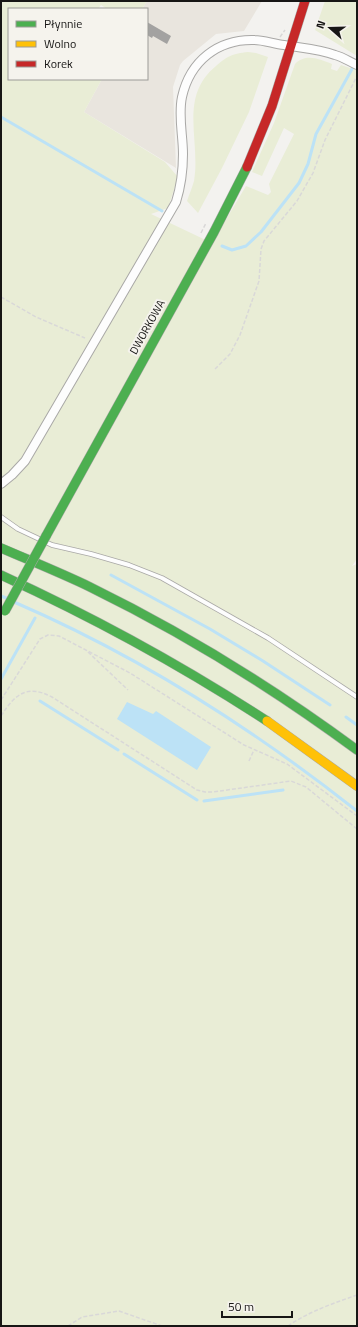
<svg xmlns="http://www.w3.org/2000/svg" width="358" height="1327" font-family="'Titillium Web',sans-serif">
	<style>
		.built { fill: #e9e5de }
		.green { fill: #e9edd6 }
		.water { fill: #bce2f6 }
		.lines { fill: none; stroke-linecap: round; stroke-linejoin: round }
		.stream { stroke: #bce2f6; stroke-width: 3 }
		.building { fill: #a3a2a1 }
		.lane-casing { stroke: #a9a8a6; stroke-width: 5.5 }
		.street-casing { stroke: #a9a8a6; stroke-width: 10 }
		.fast-casing { stroke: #a9a8a6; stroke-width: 10 }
		.slow-casing { stroke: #a9a8a6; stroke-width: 10 }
		.jam-casing { stroke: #a9a8a6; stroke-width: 10 }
		.path { stroke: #d9d8d8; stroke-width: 1.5; stroke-dasharray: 4 2; stroke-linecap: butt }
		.lane { stroke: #fdfdfd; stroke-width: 4 }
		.street { stroke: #fdfdfd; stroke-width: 8 }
		.fast { stroke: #4caf50; stroke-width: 9 }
		.slow { stroke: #ffc107; stroke-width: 9 }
		.jam { stroke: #c62828; stroke-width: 9 }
		.fast-bridge-casing { stroke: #a9a8a6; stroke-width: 10; stroke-linecap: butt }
		.fast-bridge { stroke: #4caf50; stroke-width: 9 }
		.labels { text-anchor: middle; stroke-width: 4; stroke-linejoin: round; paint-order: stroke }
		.street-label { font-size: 11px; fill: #171615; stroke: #f5f3ed }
	</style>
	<rect width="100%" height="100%" fill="#f3f2ef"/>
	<path class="built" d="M147 1H262L244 31 216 34 183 61 180 65 173 87 176 168 84 112 102 79H147V9H142Z"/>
	<path class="green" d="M1 1H147L142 9H107L101 5 98 9H9V79H102L84 112 165 162 178 177 168 208 151 214 212 243 246 186 268 195 271 192 269 184 294 134 284 128 262 176 252 172 274 123 295 64C306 53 319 59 332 64L331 69 337 71 341 65 350 68 357 56V559L352 566 357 564V1326H1Z
		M325 1H357V56L315 30Z
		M248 52 256 53 268 57 249 112 222 168 198 213 187 201C189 195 192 188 194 181 201 141 178 97 216 66 229 55 232 54 248 52Z"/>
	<path class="water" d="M127 702 153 714 156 711 211 747 197 770 117 719Z"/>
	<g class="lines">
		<path class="stream" d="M1 117 162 211
			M222 246 232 250 246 246 261 232 299 183 308 164 316 134 352 69
			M111 575 210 629 263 661 330 705
			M1 596 9 599
			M14 602C137 655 252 728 357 811
			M1 679 35 618
			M40 701 118 750
			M346 717 357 725
			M124 754 197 800
			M204 801 283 790"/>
	</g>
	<path class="building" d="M147 22 171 36 167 44 153 36 152 38 147 35Z"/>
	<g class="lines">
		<defs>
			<path id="lane" d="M1 517 18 529 52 545 91 554 129 565 162 578 268 638 357 697"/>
			<path id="street" d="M1 484 12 475 25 461 176 202C181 186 183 172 183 154 183 135 178 116 182 97 190 61 218 39 254 40 264 40 274 44 284 45 301 48 319 49 335 55 343 57 350 62 357 65"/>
			<path id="fast" d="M46 536 214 232 247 167
				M1 548C31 561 61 573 90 587 184 633 273 688 357 750
				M1 575C95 618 181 665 267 721"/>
			<path id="slow" d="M267 721 357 786"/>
			<path id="jam" d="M247 167 272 106 305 1"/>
		</defs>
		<use href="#lane" class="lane-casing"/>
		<use href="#street" class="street-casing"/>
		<use href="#fast" class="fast-casing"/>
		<use href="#slow" class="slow-casing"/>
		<use href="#jam" class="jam-casing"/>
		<path class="path" d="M280 37 285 30
			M201 233 206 223
			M1 297 36 317 85 338
			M215 369 230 354 240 335 259 281 261 249 264 241 297 201 313 173 325 140 357 76
			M88 652 128 690
			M1 700 40 639 48 635 59 636 130 673 244 745 287 764 357 816
			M1 716C15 694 27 684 52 697L197 790 205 792H213L291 781 306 787 357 829
			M249 761 254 750
			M68 1326 82 1317 119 1311 162 1326
			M288 1326C308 1312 334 1303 357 1295"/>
		<use href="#lane" class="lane"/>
		<use href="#street" class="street"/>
		<use href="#fast" class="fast"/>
		<use href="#slow" class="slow"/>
		<use href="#jam" class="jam"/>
		<defs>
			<path id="fast-bridge" d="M5 611 46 536"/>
		</defs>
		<use href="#fast-bridge" class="fast-bridge-casing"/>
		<use href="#fast-bridge" class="fast-bridge"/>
	</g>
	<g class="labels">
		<g class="street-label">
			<text transform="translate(147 327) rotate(-61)" y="4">DWORKOWA</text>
		</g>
	</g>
	<rect width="358" height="1327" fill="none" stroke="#171615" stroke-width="4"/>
	<rect x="8" y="8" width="140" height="72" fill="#f5f3ed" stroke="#9c9b97"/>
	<rect x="16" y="21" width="20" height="6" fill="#4caf50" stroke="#9c9b97"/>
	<text x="44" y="28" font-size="12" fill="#171615">Płynnie</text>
	<rect x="16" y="41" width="20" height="6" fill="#ffc107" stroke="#9c9b97"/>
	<text x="44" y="48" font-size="12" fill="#171615">Wolno</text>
	<rect x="16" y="61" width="20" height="6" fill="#c62828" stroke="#9c9b97"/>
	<text x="44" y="68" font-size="12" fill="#171615">Korek</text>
	<g transform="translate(330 28) rotate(290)" stroke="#f5f3ed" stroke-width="3" paint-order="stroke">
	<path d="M0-3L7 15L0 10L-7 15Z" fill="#171615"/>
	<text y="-6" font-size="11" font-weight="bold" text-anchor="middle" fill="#171615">N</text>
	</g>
	<path d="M222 1311v6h70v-6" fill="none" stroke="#171615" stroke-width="2"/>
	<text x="228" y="1311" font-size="12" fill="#171615" stroke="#f5f3ed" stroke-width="3" paint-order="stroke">50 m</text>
</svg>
